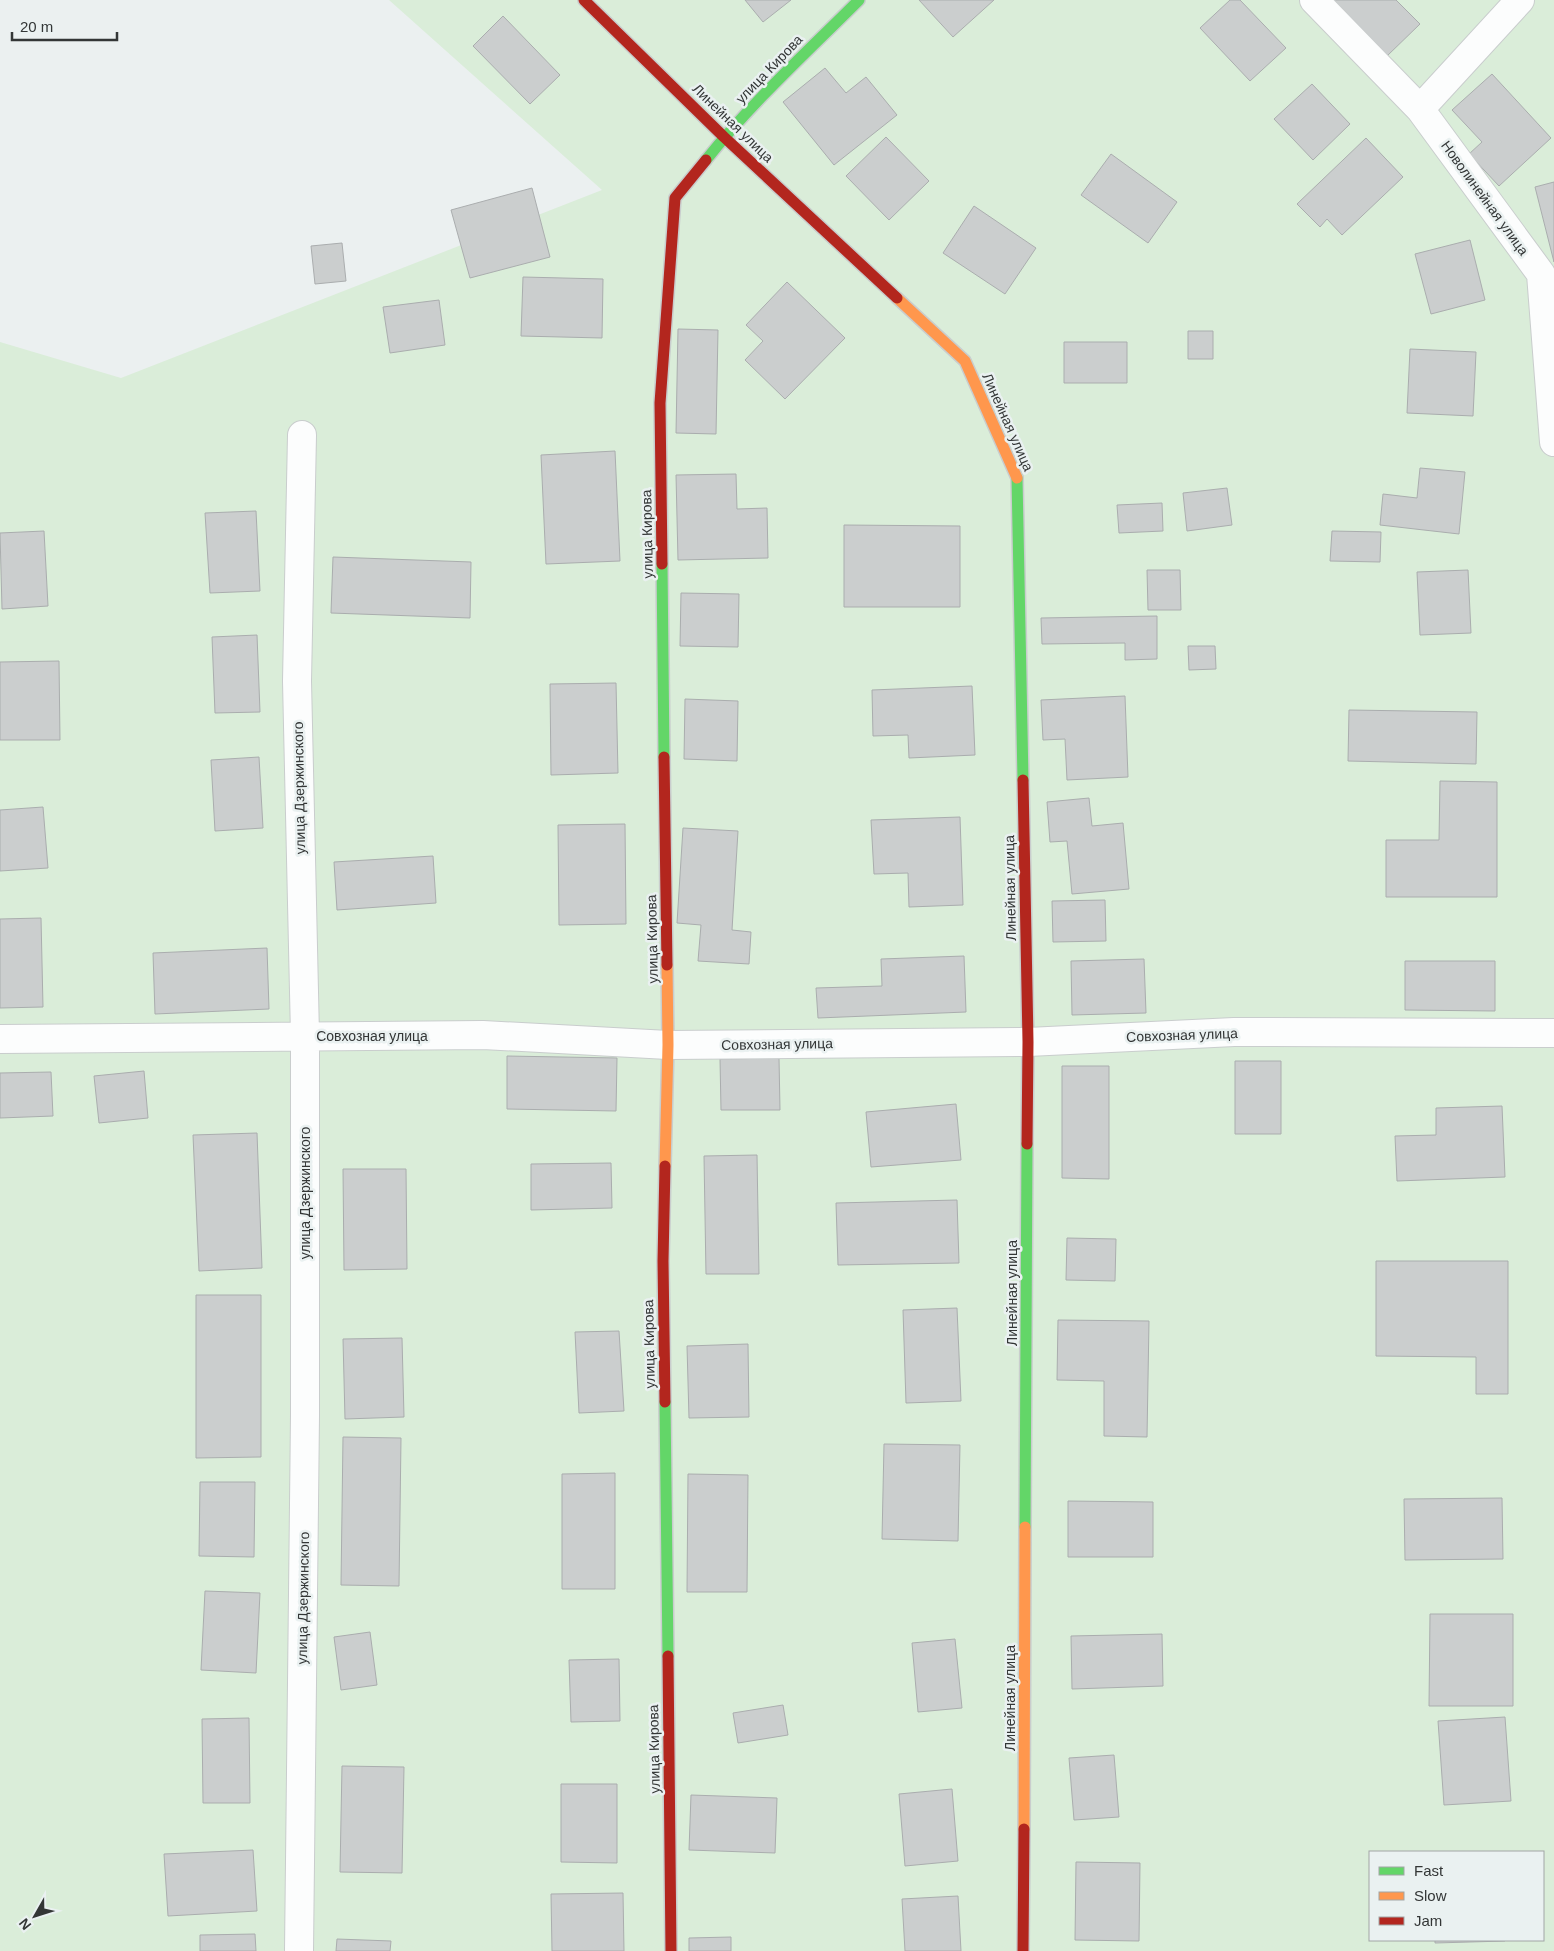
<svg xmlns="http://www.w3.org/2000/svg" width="1554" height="1951" font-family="Arial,sans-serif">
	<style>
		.green { fill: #daedd9; fill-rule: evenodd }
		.building { fill: #cbcece; stroke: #aaadae }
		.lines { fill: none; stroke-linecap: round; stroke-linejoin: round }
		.street-casing { stroke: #c9cdcd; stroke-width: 30 }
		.fast-casing { stroke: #c9cdcd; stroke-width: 14 }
		.slow-casing { stroke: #c9cdcd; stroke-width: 14 }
		.jam-casing { stroke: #c9cdcd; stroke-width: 14 }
		.street { stroke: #fcfdfd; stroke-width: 28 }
		.fast { stroke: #63d668; stroke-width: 11 }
		.slow { stroke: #ff974d; stroke-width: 11 }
		.jam { stroke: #b3261e; stroke-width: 11 }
		.labels { text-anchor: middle; stroke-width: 5; stroke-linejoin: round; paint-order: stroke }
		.street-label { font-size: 14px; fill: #333636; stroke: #eaf1f1 }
	</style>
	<rect width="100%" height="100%" fill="#ebf0f0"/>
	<path class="green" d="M389 0H1554V1951H0V342L121 378 602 190ZM1370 1852H1543V1940H1370Z"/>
	<path class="building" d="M745 0H791L763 22Z
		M919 0H994L953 37Z
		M1230 0H1240L1286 48 1250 81 1200 28Z
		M1332 0H1396L1420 24 1387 56Z
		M503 16 560 75 530 104 473 46Z
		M825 68 846 93 866 77 897 115 834 165 783 102Z
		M1492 74 1551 138 1499 186 1469 154 1482 142 1452 110Z
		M1312 84 1350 124 1313 160 1274 119Z
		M886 137 929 181 889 220 846 176Z
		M1366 138 1403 177 1342 235 1327 219 1320 227 1297 204Z
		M1111 154 1177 202 1148 243 1081 195Z
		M1554 182V262L1535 187Z
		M532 188 550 257 470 278 451 210Z
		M974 206 1036 248 1005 294 943 253Z
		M1470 240 1485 300 1431 314 1415 254Z
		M342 243 346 281 315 284 311 246Z
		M523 277 603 279 602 338 521 336Z
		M787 282 845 338 785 399 745 360 763 341 746 325Z
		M439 300 445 345 390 353 383 307Z
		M678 329 718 330 716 434 676 433Z
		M1188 331H1213V359H1188Z
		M1064 342H1127V383H1064Z
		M1410 349 1476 352 1473 416 1407 413Z
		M615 451 620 561 546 564 541 455Z
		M1420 468 1465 472 1459 534 1380 525 1383 494 1417 498Z
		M736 474 737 509 767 508 768 558 678 560 676 475Z
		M1227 488 1232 525 1187 531 1183 493Z
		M1162 503 1163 531 1119 533 1117 505Z
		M256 511 260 591 210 593 205 513Z
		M844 525 960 526V607H844Z
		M44 531 48 606 2 609 0 533Z
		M1332 531 1381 532 1380 562 1330 561Z
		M333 557 471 562 470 618 331 613Z
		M1147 570H1180L1181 610H1148Z
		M1468 570 1471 633 1420 635 1417 572Z
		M681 593 739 594 738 647 680 646Z
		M1157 616V659L1125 660V643L1042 644 1041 618Z
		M257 635 260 712 215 713 212 637Z
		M1188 646H1215L1216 669 1189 670Z
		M59 661 60 740H0V662Z
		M616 683 618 773 551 775 550 684Z
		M972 686 975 755 909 758 908 735 873 736 872 690Z
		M1125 696 1128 777 1067 780 1065 739 1043 740 1041 700Z
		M685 699 738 701 737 761 684 759Z
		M1349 710 1477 712 1476 764 1348 761Z
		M259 757 263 828 215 831 211 760Z
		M1440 781 1497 782V897H1386V840H1439Z
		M1089 798 1092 826 1123 823 1129 889 1072 894 1067 841 1050 842 1047 802Z
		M43 807 48 868 0 871V810Z
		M960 817 963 905 909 907 908 873 874 874 871 820Z
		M625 824 626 924 559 925 558 825Z
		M683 828 738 831 732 930 751 932 749 964 698 961 701 925 677 923Z
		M433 856 436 903 337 910 334 862Z
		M1105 900 1106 941 1053 942 1052 901Z
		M41 918 43 1007 0 1008V919Z
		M267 948 269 1009 155 1014 153 953Z
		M964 956 966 1012 818 1018 816 988 882 986 881 959Z
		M1144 959 1146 1013 1072 1015 1071 961Z
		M1405 961H1495V1011L1405 1010Z
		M507 1056 617 1058 616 1111 507 1109Z
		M779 1058 780 1110H721L720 1059Z
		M1235 1061H1281V1134H1235Z
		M1062 1066H1109V1179L1062 1178Z
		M144 1071 148 1118 99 1123 94 1076Z
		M51 1072 53 1116 0 1118V1073Z
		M956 1104 961 1160 871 1167 866 1112Z
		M1502 1106 1505 1177 1397 1181 1395 1136 1436 1135V1108Z
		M257 1133 262 1268 199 1271 193 1135Z
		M757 1155 759 1274H706L704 1156Z
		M611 1163 612 1208 531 1210V1164Z
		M343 1169H406L407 1269 344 1270Z
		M957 1200 959 1263 838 1265 836 1203Z
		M1067 1238 1116 1239 1115 1281 1066 1280Z
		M1376 1261H1508V1394H1476V1357L1376 1356Z
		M196 1295H261V1457L196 1458Z
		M957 1308 961 1401 906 1403 903 1310Z
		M1058 1320 1149 1321 1147 1437 1104 1436V1381L1057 1380Z
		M619 1331 624 1411 579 1413 575 1332Z
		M402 1338 404 1417 345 1419 343 1339Z
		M748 1344 749 1417 689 1418 687 1346Z
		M343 1437 401 1438 399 1586 341 1585Z
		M884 1444 960 1445 958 1541 882 1539Z
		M615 1473V1589H562V1474Z
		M688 1474 748 1475 747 1592H687Z
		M200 1482H255L254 1557 199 1556Z
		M1502 1498 1503 1559 1405 1560 1404 1499Z
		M1068 1501 1153 1502V1557H1068Z
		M205 1591 260 1593 256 1673 201 1670Z
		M1430 1614H1513V1706H1429Z
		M370 1632 377 1685 341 1690 334 1637Z
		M1162 1634 1163 1686 1072 1689 1071 1636Z
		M955 1639 962 1708 918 1712 912 1643Z
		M619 1659 620 1721 571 1722 569 1660Z
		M783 1705 788 1735 738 1743 733 1713Z
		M1505 1717 1511 1801 1444 1805 1438 1721Z
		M249 1718 250 1803H203L202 1719Z
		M1114 1755 1119 1817 1074 1820 1069 1758Z
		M342 1766 404 1767 402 1873 340 1872Z
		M561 1784H617V1863L561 1862Z
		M952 1789 958 1861 905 1866 899 1794Z
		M691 1795 777 1798 775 1853 689 1850Z
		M253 1850 257 1911 168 1916 164 1854Z
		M1076 1862 1140 1863 1139 1941 1075 1940Z
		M623 1893 624 1951H552L551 1894Z
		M958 1896 961 1951H905L902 1899Z
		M255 1934 256 1951H200V1935Z
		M731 1937V1951H689V1938Z
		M337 1939 391 1941 390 1951H336Z
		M1435 1940H1505V1941L1435 1943Z"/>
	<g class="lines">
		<defs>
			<path id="street" d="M1314 0 1420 109 1541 274 1554 442
				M1420 109 1520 0
				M0 1039 483 1035 668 1045 1028 1042 1234 1032 1554 1033
				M299 1951 305 1415V1036L297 681 302 435"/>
			<path id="fast" d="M706 160C752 102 807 52 859 0
				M1017 478 1023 780
				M662 564 664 757
				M665 1402 668 1656
				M1025 1527 1027 1144"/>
			<path id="slow" d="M897 298 965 361 1017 478
				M665 1166 668 1045 667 965
				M1024 1829 1025 1527"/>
			<path id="jam" d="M584 0 724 137 897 298
				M662 564 660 403 675 198 706 160
				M664 757 667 965
				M1023 780 1028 1042 1027 1144
				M665 1402 663 1261 665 1166
				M668 1656 671 1951
				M1023 1951 1024 1829"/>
		</defs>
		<use href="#street" class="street-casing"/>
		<use href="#fast" class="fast-casing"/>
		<use href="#slow" class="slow-casing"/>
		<use href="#jam" class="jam-casing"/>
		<use href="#street" class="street"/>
		<use href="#fast" class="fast"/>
		<use href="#slow" class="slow"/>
		<use href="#jam" class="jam"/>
	</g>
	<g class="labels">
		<g class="street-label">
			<text transform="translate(769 69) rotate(-46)" y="5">улица Кирова</text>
			<text transform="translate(733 123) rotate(44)" y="5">Линейная улица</text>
			<text transform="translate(1485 198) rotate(54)" y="5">Новолинейная улица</text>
			<text transform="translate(1008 422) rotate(66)" y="5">Линейная улица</text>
			<text transform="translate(647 534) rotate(-91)" y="5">улица Кирова</text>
			<text transform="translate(299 788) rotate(-91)" y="5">улица Дзержинского</text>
			<text transform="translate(1010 888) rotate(-91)" y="5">Линейная улица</text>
			<text transform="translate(652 939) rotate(-91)" y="5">улица Кирова</text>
			<text transform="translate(1182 1035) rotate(-2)" y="5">Совхозная улица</text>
			<text x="372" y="1041">Совхозная улица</text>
			<text transform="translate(777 1044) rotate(-1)" y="5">Совхозная улица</text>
			<text transform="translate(305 1193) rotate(-90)" y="5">улица Дзержинского</text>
			<text transform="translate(1012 1293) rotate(-90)" y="5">Линейная улица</text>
			<text transform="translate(649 1344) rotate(-91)" y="5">улица Кирова</text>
			<text transform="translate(303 1598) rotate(-89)" y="5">улица Дзержинского</text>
			<text transform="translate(1010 1698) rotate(-90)" y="5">Линейная улица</text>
			<text transform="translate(654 1749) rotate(-91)" y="5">улица Кирова</text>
		</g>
	</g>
	<rect x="1369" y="1851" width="175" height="90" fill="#eaf1f1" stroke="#a1a6a6"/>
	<rect x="1379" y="1867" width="25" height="8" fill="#63d668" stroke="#a1a6a6"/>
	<text x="1414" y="1876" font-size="15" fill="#333636">Fast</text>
	<rect x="1379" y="1892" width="25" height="8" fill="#ff974d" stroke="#a1a6a6"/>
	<text x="1414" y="1901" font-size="15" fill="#333636">Slow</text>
	<rect x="1379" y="1917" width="25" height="8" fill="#b3261e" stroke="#a1a6a6"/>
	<text x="1414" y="1926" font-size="15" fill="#333636">Jam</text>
	<g transform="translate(35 1916) rotate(231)" stroke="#eaf1f1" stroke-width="4" paint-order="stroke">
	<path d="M0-4L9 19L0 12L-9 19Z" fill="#333636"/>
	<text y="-8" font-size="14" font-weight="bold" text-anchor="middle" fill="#333636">N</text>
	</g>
	<path d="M12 32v8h105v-8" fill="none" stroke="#333636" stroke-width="2.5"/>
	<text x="20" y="32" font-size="15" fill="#333636" stroke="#eaf1f1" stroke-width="4" paint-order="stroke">20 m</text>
</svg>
